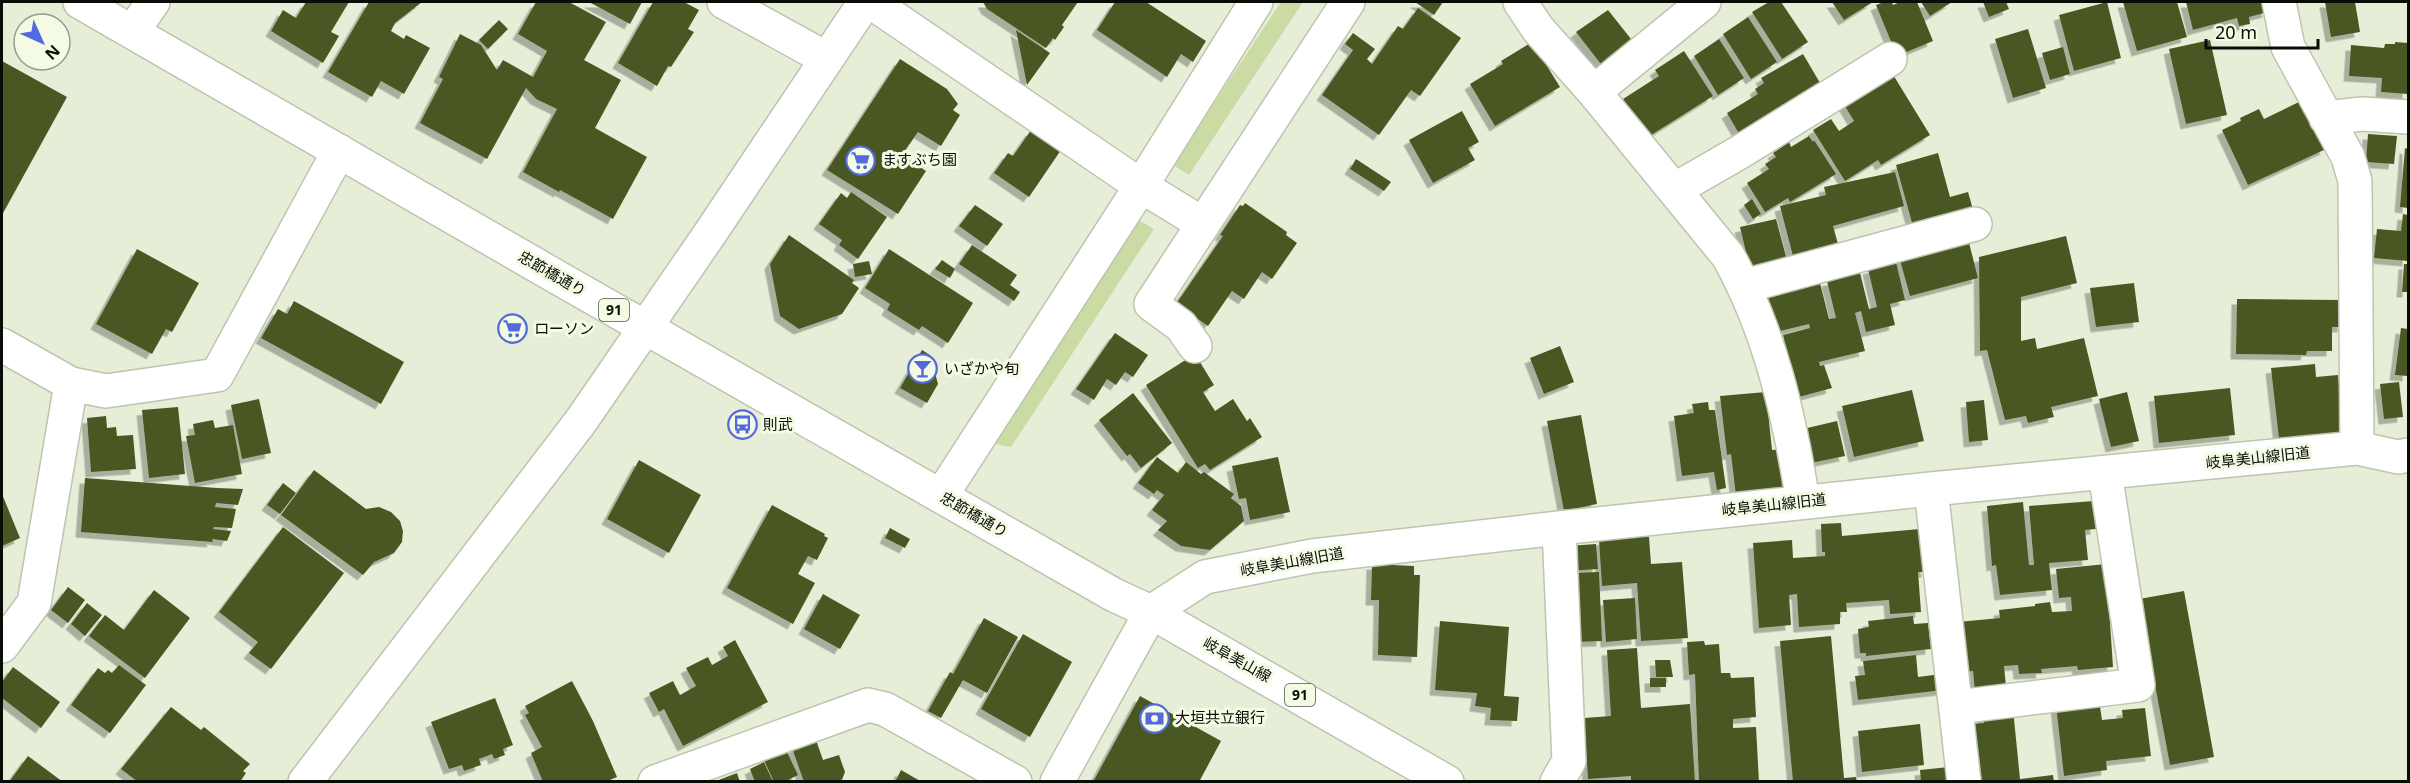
<svg xmlns="http://www.w3.org/2000/svg" width="2410" height="783" font-family="'Noto Sans','Noto Sans JP',sans-serif">
	<style>
		.green { fill: #cadba3 }
		.building { fill: #4a5820; filter: url(#shadow) }
		.lines { fill: none; stroke-linecap: round; stroke-linejoin: round }
		.minor-casing { stroke: #bdc4af; stroke-width: 36 }
		.major-casing { stroke: #bdc4af; stroke-width: 36 }
		.minor { stroke: #fff; stroke-width: 33 }
		.major { stroke: #fff; stroke-width: 33 }
		.labels { text-anchor: middle; stroke-width: 6; stroke-linejoin: round; paint-order: stroke }
		.shield { fill: #f4fbe5; stroke: #505449; stroke-width: 1.5 }
		.shield-label { font-size: 14px; font-weight: bold; fill: #0a0c06 }
		.poi-label { font-size: 15px; fill: #0a0c06; stroke: #f4fbe5; text-anchor: start }
		.street-label { font-size: 15px; fill: #0a0c06; stroke: #f4fbe5 }
	</style>
	<defs>
		<filter id="shadow"><feDropShadow dx="-5.5" dy="5.5" stdDeviation="0" flood-color="#0004"/></filter>
	</defs>
	<rect width="100%" height="100%" fill="#e7eed8"/>
	<path class="green" d="M1281 2H1303L1189 175 1173 165Z
		M1137 219 1154 229 1011 447 990 443Z"/>
	<path class="building" d="M306 2H349L331 32 339 36 323 63 271 31 283 10 296 18Z
		M369 2H422L395 23 391 31 404 39 406 35 430 48 404 94 381 81 372 97 328 72Z
		M536 2H569L606 22 584 60 621 80 595 128 647 157 613 219 560 190 559 192 523 172 557 109 536 99 526 88 487 159 420 123 443 79 439 77 460 34 481 45 497 70 503 60 533 77 547 51 518 34Z
		M589 2H642L630 24Z
		M653 2H684L699 10 688 29 694 32 671 67 668 66 657 86 618 63Z
		M983 2H1078L1062 25 1064 27 1055 40 1053 38 1046 48 987 9Z
		M1115 2H1146L1206 41 1193 62 1181 54 1167 77 1097 30Z
		M1415 2H1443L1434 15Z
		M1769 2H1781L1808 42 1782 59 1752 12Z
		M1832 2H1873L1844 20Z
		M1884 2H1892L1893 5 1900 2H1917L1933 41 1897 56 1876 5Z
		M1921 2H1952L1930 16Z
		M1983 2H2006L2009 9 1989 17Z
		M2107 2 2121 58 2074 71 2059 15Z
		M2123 2H2177L2187 37 2137 51Z
		M2186 2H2265L2268 12 2249 17 2250 24 2239 26 2237 18 2193 30Z
		M2325 2H2355L2360 32 2331 37Z
		M1418 8 1461 38 1420 96 1411 90 1379 135 1322 95 1353 50 1345 44 1353 33 1375 49 1367 59 1372 64 1398 26 1403 29Z
		M1608 10 1635 44 1604 68 1576 32Z
		M1748 17 1777 62 1751 79 1723 34Z
		M499 20 508 29 488 49 479 40Z
		M2028 29 2046 88 2013 98 1995 39Z
		M1016 30 1050 53 1027 85Z
		M1719 39 1744 78 1718 95 1694 56Z
		M2210 40 2227 115 2186 124 2169 49Z
		M1532 42 1560 87 1495 126 1470 84 1503 64 1501 61Z
		M2395 42 2408 43V94L2381 92 2382 78 2349 76 2351 45 2384 48 2385 44H2395Z
		M2063 47 2070 74 2050 80 2042 53Z
		M1684 51 1713 96 1648 137 1623 99 1659 76 1655 70Z
		M1803 54 1823 88 1741 137 1727 113 1758 94 1755 89 1764 83 1761 78Z
		M900 59 947 89 958 104 953 110 960 115 941 146 918 132 902 155 926 171 898 214 827 170Z
		M2 61 67 97 2 215Z
		M1892 73 1930 135 1881 165 1878 160 1845 181 1813 130 1831 119 1839 131 1854 121 1843 103Z
		M2303 100 2326 149 2248 185 2222 130 2241 121 2240 118 2259 109 2264 119Z
		M1462 111 1479 142 1468 148 1475 160 1433 183 1409 140Z
		M1031 130 1061 150 1029 197 994 173 1008 153 1013 156Z
		M2368 134 2397 136 2394 164 2366 162Z
		M1809 136 1813 142 1814 140 1836 174 1790 202 1788 198 1765 212 1747 183 1769 169 1765 164 1776 157 1773 153 1789 142 1791 147Z
		M2405 148 2408 149V208L2400 207Z
		M1938 153 1950 197 1968 192 1974 213 1914 230 1896 165Z
		M1356 159 1391 182 1384 191 1350 169Z
		M1895 172 1904 206 1833 226 1840 251 1807 252 1793 256 1780 206 1826 195 1824 187Z
		M851 192 887 217 858 259 839 245 842 240 819 224 841 193 847 198Z
		M1752 199 1761 214 1753 219 1744 205Z
		M1245 203 1287 232 1286 235 1297 243 1272 279 1262 272 1244 299 1232 291 1208 326 1176 304 1223 236 1220 235 1240 205 1243 206Z
		M975 205 1003 224 987 246 959 226Z
		M2403 214 2408 215V261L2374 258 2377 229 2401 231Z
		M1776 219 1788 264 1751 273 1740 227Z
		M789 235 854 280 852 283 859 288 842 314 799 329 780 316 770 264Z
		M1967 235 1978 278 1910 296 1898 253Z
		M2066 236 2077 283 2021 297V341L2035 338 2037 349 2084 338 2098 396 2051 407 2054 417 2028 423 2026 416 2005 420 1987 350 1980 351 1979 257Z
		M972 245 1017 275 1010 285 1020 292 1014 301 959 264Z
		M137 249 199 283 172 332 166 329 152 354 96 324Z
		M889 249 973 303 948 343 922 326 919 330 887 310 890 304 865 288Z
		M942 260 955 269 950 278 935 269Z
		M869 261 872 274 855 277 853 264Z
		M1896 262 1905 300 1890 304 1895 325 1866 332 1861 311 1855 313 1865 351 1819 362 1820 366 1824 365 1832 388 1799 397 1783 335 1810 328 1809 324 1776 332 1766 292 1819 279 1829 319 1836 318 1827 281 1860 273 1869 309 1877 307 1868 269Z
		M2404 264H2408V292H2402Z
		M2134 283 2139 322 2096 327 2090 288Z
		M2237 299 2343 300V327H2332V351H2307L2306 355 2236 354Z
		M294 301 404 362 381 404 261 338 278 309 287 314Z
		M2401 328 2408 329V376L2395 375Z
		M1115 333 1148 355 1133 377 1125 372 1116 385 1107 379 1094 400 1076 389Z
		M1560 346 1574 382 1544 394 1530 358Z
		M922 350 930 355 938 384 927 403 900 388Z
		M1195 354 1214 385 1203 392 1215 411 1233 399 1247 421 1250 418 1262 437 1210 470 1205 464 1198 468 1146 385Z
		M2315 364 2316 377 2338 375 2343 432 2279 439 2271 368Z
		M2399 382 2403 417 2384 419 2380 384Z
		M2230 388 2235 435 2159 443 2154 396Z
		M1912 390 1924 441 1854 457 1842 406Z
		M1766 392 1772 450 1782 449 1787 491 1736 496 1731 454 1727 455 1720 396Z
		M2127 392 2139 441 2111 447 2099 399Z
		M1133 393 1172 443 1141 468 1130 454 1127 456 1099 420Z
		M259 399 271 453 242 459 231 405Z
		M1984 400 1988 440 1969 442 1966 402Z
		M1708 402 1709 410H1715L1726 488 1717 490 1714 472 1682 476 1674 416 1694 413 1692 404Z
		M178 407 185 474 149 478 142 410Z
		M1581 415 1597 504 1564 511 1547 421Z
		M106 416 107 428 116 427 117 436 133 435 136 469 91 472 87 418Z
		M213 420 215 428 233 425 242 474 195 483 186 436 195 435 193 424Z
		M1837 421 1845 456 1811 463 1803 429Z
		M1157 457 1178 473 1186 462 1201 474 1204 472 1234 494 1231 498 1241 506 1244 521 1210 550 1181 546 1158 530 1167 521 1152 510 1164 495 1157 490 1154 494 1138 483Z
		M1278 457 1290 512 1250 520 1246 498 1239 499 1232 466Z
		M639 460 701 495 669 553 607 519Z
		M314 470 366 509 379 507 391 512 400 521 403 531 402 542 394 553 374 562 363 575 281 515Z
		M85 478 217 488 243 489 238 505 216 503 215 507 236 509 232 528 214 527 213 529 231 531 227 541 212 539 213 542 81 532Z
		M283 483 296 493 280 514 267 505Z
		M2 494 20 538 2 546Z
		M2094 501 2096 529 2085 530 2088 560 2049 563 2052 590 2000 595 1996 565 1992 566 1987 506 2023 502 2029 565H2034L2029 506Z
		M772 505 825 534 824 536 828 538 817 560 808 556 798 574 815 583 793 624 727 588Z
		M1841 523 1842 536 1920 529 1927 572H1918L1921 612 1890 614 1889 600 1846 603 1847 612H1840V624L1799 627 1797 594 1789 595 1791 625 1759 628 1753 543 1792 540 1793 558 1825 556V552H1822L1821 524Z
		M283 527 344 573 271 669 249 653 258 642 219 612Z
		M890 528 910 539 905 548 885 538Z
		M1633 537H1649L1651 564 1682 562 1688 638 1641 641 1637 583 1602 586 1599 540Z
		M1596 544 1598 569 1569 571 1568 546Z
		M1372 564 1414 566V575H1420L1417 657 1378 655 1379 600H1371Z
		M2106 564 2113 667 2078 670 2077 666 2041 669 2042 673 2019 674 2018 665 2004 666 2006 687 1975 691 1973 671 1964 672 1958 622 2000 618 1999 610 2035 606V604L2050 602 2052 612 2072 611 2071 597 2059 598 2056 569Z
		M1599 572 1602 641 1575 642 1573 573Z
		M68 587 85 600 68 623 51 610Z
		M154 590 190 618 145 678 89 636 105 615 124 630Z
		M2184 591 2214 757 2170 765 2139 599Z
		M823 594 860 615 840 649 804 629Z
		M1635 598 1637 639 1606 642 1603 600Z
		M87 603 102 615 85 636 71 624Z
		M1913 616 1914 624 1928 623 1931 649 1866 656V653H1860L1858 629 1869 627 1868 621Z
		M984 618 1018 637 987 693 963 680 941 718 928 711 950 672 953 674Z
		M1440 621 1509 627 1504 696 1519 697 1517 721 1490 720 1491 708 1475 706 1477 693 1435 690Z
		M1023 634 1072 662 1030 737 981 709Z
		M1831 636 1844 778 1856 777 1857 782H1793L1780 641Z
		M735 640 768 702 683 746 664 709 659 712 649 693 673 681 680 695 696 686 686 668 708 657 712 665 728 656 723 647Z
		M1704 641 1705 645 1719 644 1721 673H1730L1731 678 1754 677 1756 717 1733 719V728L1756 727 1759 782H1699L1695 674 1689 675 1687 642Z
		M1637 648 1641 708 1690 704 1695 782H1631V776L1588 779 1584 718 1611 716 1607 650Z
		M1916 655 1918 677 1941 674 1943 690 1858 700 1855 676 1865 675 1863 661Z
		M1655 660H1670L1673 677H1656Z
		M119 665 146 685 110 733 71 705 98 668 105 673 108 670 112 673Z
		M13 667 60 702 41 728 2 698V682Z
		M1650 678H1666V687H1650Z
		M572 681 593 721 617 777 605 782H543L531 753 542 747 525 715 529 713 525 706Z
		M1140 696 1221 741 1199 782H1093Z
		M495 698 513 745 503 749 505 755 494 759 492 754 479 759 481 765 464 771 462 765 449 769 431 722Z
		M2099 700 2102 720 2123 718 2122 710 2145 708 2151 756 2106 761 2107 770 2064 776 2056 705Z
		M171 707 201 730 204 727 250 764 243 771 246 773 240 782H138L121 769Z
		M2013 709 2020 779 2053 775 2054 782H1982L1978 748 1973 749 1970 724 1984 723 1983 713Z
		M1920 724 1924 765 1862 772 1858 731Z
		M816 740 823 760 839 755 845 772 841 782H804L792 748Z
		M786 750 798 775 784 782H774L764 760Z
		M28 756 63 782H9Z
		M764 762 773 782H755L750 769Z
		M1949 767 1950 782H1921L1920 770Z
		M901 770 922 782H895Z
		M737 773 740 782H716V781Z"/>
	<g class="lines">
		<defs>
			<path id="minor" d="M724 2 827 59
				M871 2 1141 186 1203 224
				M1520 2 1538 29 1594 92 1728 256C1770 331 1790 418 1803 502
				M2279 2 2288 47 2348 157 2355 181 2357 448
				M133 31 153 2
				M1594 92 1704 2
				M2326 118 2362 114 2408 117
				M1674 190 1740 152 1890 59
				M1745 286 1975 224
				M2 345 71 384 106 391 217 375 339 151
				M1195 346 1181 326 1151 304 1348 2
				M1931 489 1964 782
				M941 496 1141 186 1256 2
				M2 646 34 603 71 384
				M1957 707 2138 685 2105 473
				M305 782 581 421 709 235 865 2
				M655 782 868 705 885 709 1015 782
				M1057 782 1151 612 1205 577 1312 556 1559 528 1931 489 2357 448 2398 457 2408 455
				M1557 782 1569 761 1559 528"/>
			<path id="major" d="M80 2 562 280 1114 595 1151 612 1447 782"/>
		</defs>
		<use href="#minor" class="minor-casing"/>
		<use href="#major" class="major-casing"/>
		<use href="#minor" class="minor"/>
		<use href="#major" class="major"/>
	</g>
	<defs>
		<symbol id="supermarket-ring" viewBox="-11 -11 22 22"><circle r="9.5" fill="#f4fbe5" stroke="#5369de" stroke-width="1.5"/><path d="M-6-5.5h2.5l.6 2H6L4.5 2H-2.5L-4.4-4H-6ZM-1.5 3.2a1.3 1.3 0 1 0 .1 0ZM3 3.2a1.3 1.3 0 1 0 .1 0Z" fill="#5369de"/></symbol>
		<symbol id="bar-ring" viewBox="-11 -11 22 22"><circle r="9.5" fill="#f4fbe5" stroke="#5369de" stroke-width="1.5"/><path d="M-6-5H6L.8 .8V4.5H3.5V6h-7V4.5H-.8V.8Z" fill="#5369de"/></symbol>
		<symbol id="bus-ring" viewBox="-11 -11 22 22"><circle r="9.5" fill="#f4fbe5" stroke="#5369de" stroke-width="1.5"/><path d="M-5-6H5V4H4V6H2V4H-2V6H-4V4H-5ZM-3.5-4V0h7V-4ZM-3.5 1.2v1.5H-2V1.2ZM2 1.2v1.5H3.5V1.2Z" fill="#5369de"/></symbol>
		<symbol id="bank-ring" viewBox="-11 -11 22 22"><circle r="9.5" fill="#f4fbe5" stroke="#5369de" stroke-width="1.5"/><path d="M-6-4H6V4H-6ZM0-2.3a2.3 2.3 0 1 0 0 4.6a2.3 2.3 0 1 0 0-4.6Z" fill="#5369de"/></symbol>
	</defs>
	<g fill-rule="evenodd">
		<use href="#supermarket-ring" x="844" y="144" width="33" height="33"/>
		<use href="#supermarket-ring" x="496" y="312" width="33" height="33"/>
		<use href="#bar-ring" x="906" y="352" width="33" height="33"/>
		<use href="#bus-ring" x="726" y="408" width="33" height="33"/>
		<use href="#bank-ring" x="1138" y="702" width="33" height="33"/>
	</g>
	<g class="labels">
		<g class="shield">
			<rect x="599" y="299" width="30" height="22" rx="4.5"/>
			<rect x="1285" y="684" width="30" height="22" rx="4.5"/>
		</g>
		<g class="shield-label">
			<text x="614" y="315">91</text>
			<text x="1300" y="700">91</text>
		</g>
		<g class="poi-label">
			<text x="882" y="165">ますぶち園</text>
			<text x="534" y="334">ローソン</text>
			<text x="944" y="374">いざかや旬</text>
			<text x="763" y="430">則武</text>
			<text x="1175" y="723">大垣共立銀行</text>
		</g>
		<g class="street-label">
			<text transform="translate(552 274) rotate(30)" y="5">忠節橋通り</text>
			<text transform="translate(2258 458) rotate(-6)" y="5">岐阜美山線旧道</text>
			<text transform="translate(1774 505) rotate(-6)" y="5">岐阜美山線旧道</text>
			<text transform="translate(974 515) rotate(30)" y="5">忠節橋通り</text>
			<text transform="translate(1292 562) rotate(-10)" y="5">岐阜美山線旧道</text>
			<text transform="translate(1237 660) rotate(29)" y="5">岐阜美山線</text>
		</g>
	</g>
	<rect width="2410" height="783" fill="none" stroke="#0a0c06" stroke-width="6"/>
	<g transform="translate(42 42) rotate(135)"><circle r="28" fill="#f4fbe5" stroke="#969b8c" stroke-width="1.5"/>
	<path d="M0-4.5L10 22L0 15L-10 22Z" fill="#5369de"/>
	<text y="-9" font-size="16" font-weight="bold" text-anchor="middle" fill="#0a0c06">N</text>
	</g>
	<path d="M2206 39v9h112v-9" fill="none" stroke="#0a0c06" stroke-width="3"/>
	<text x="2215" y="39" font-size="18" fill="#0a0c06" stroke="#f4fbe5" stroke-width="4.5" paint-order="stroke">20 m</text>
</svg>
